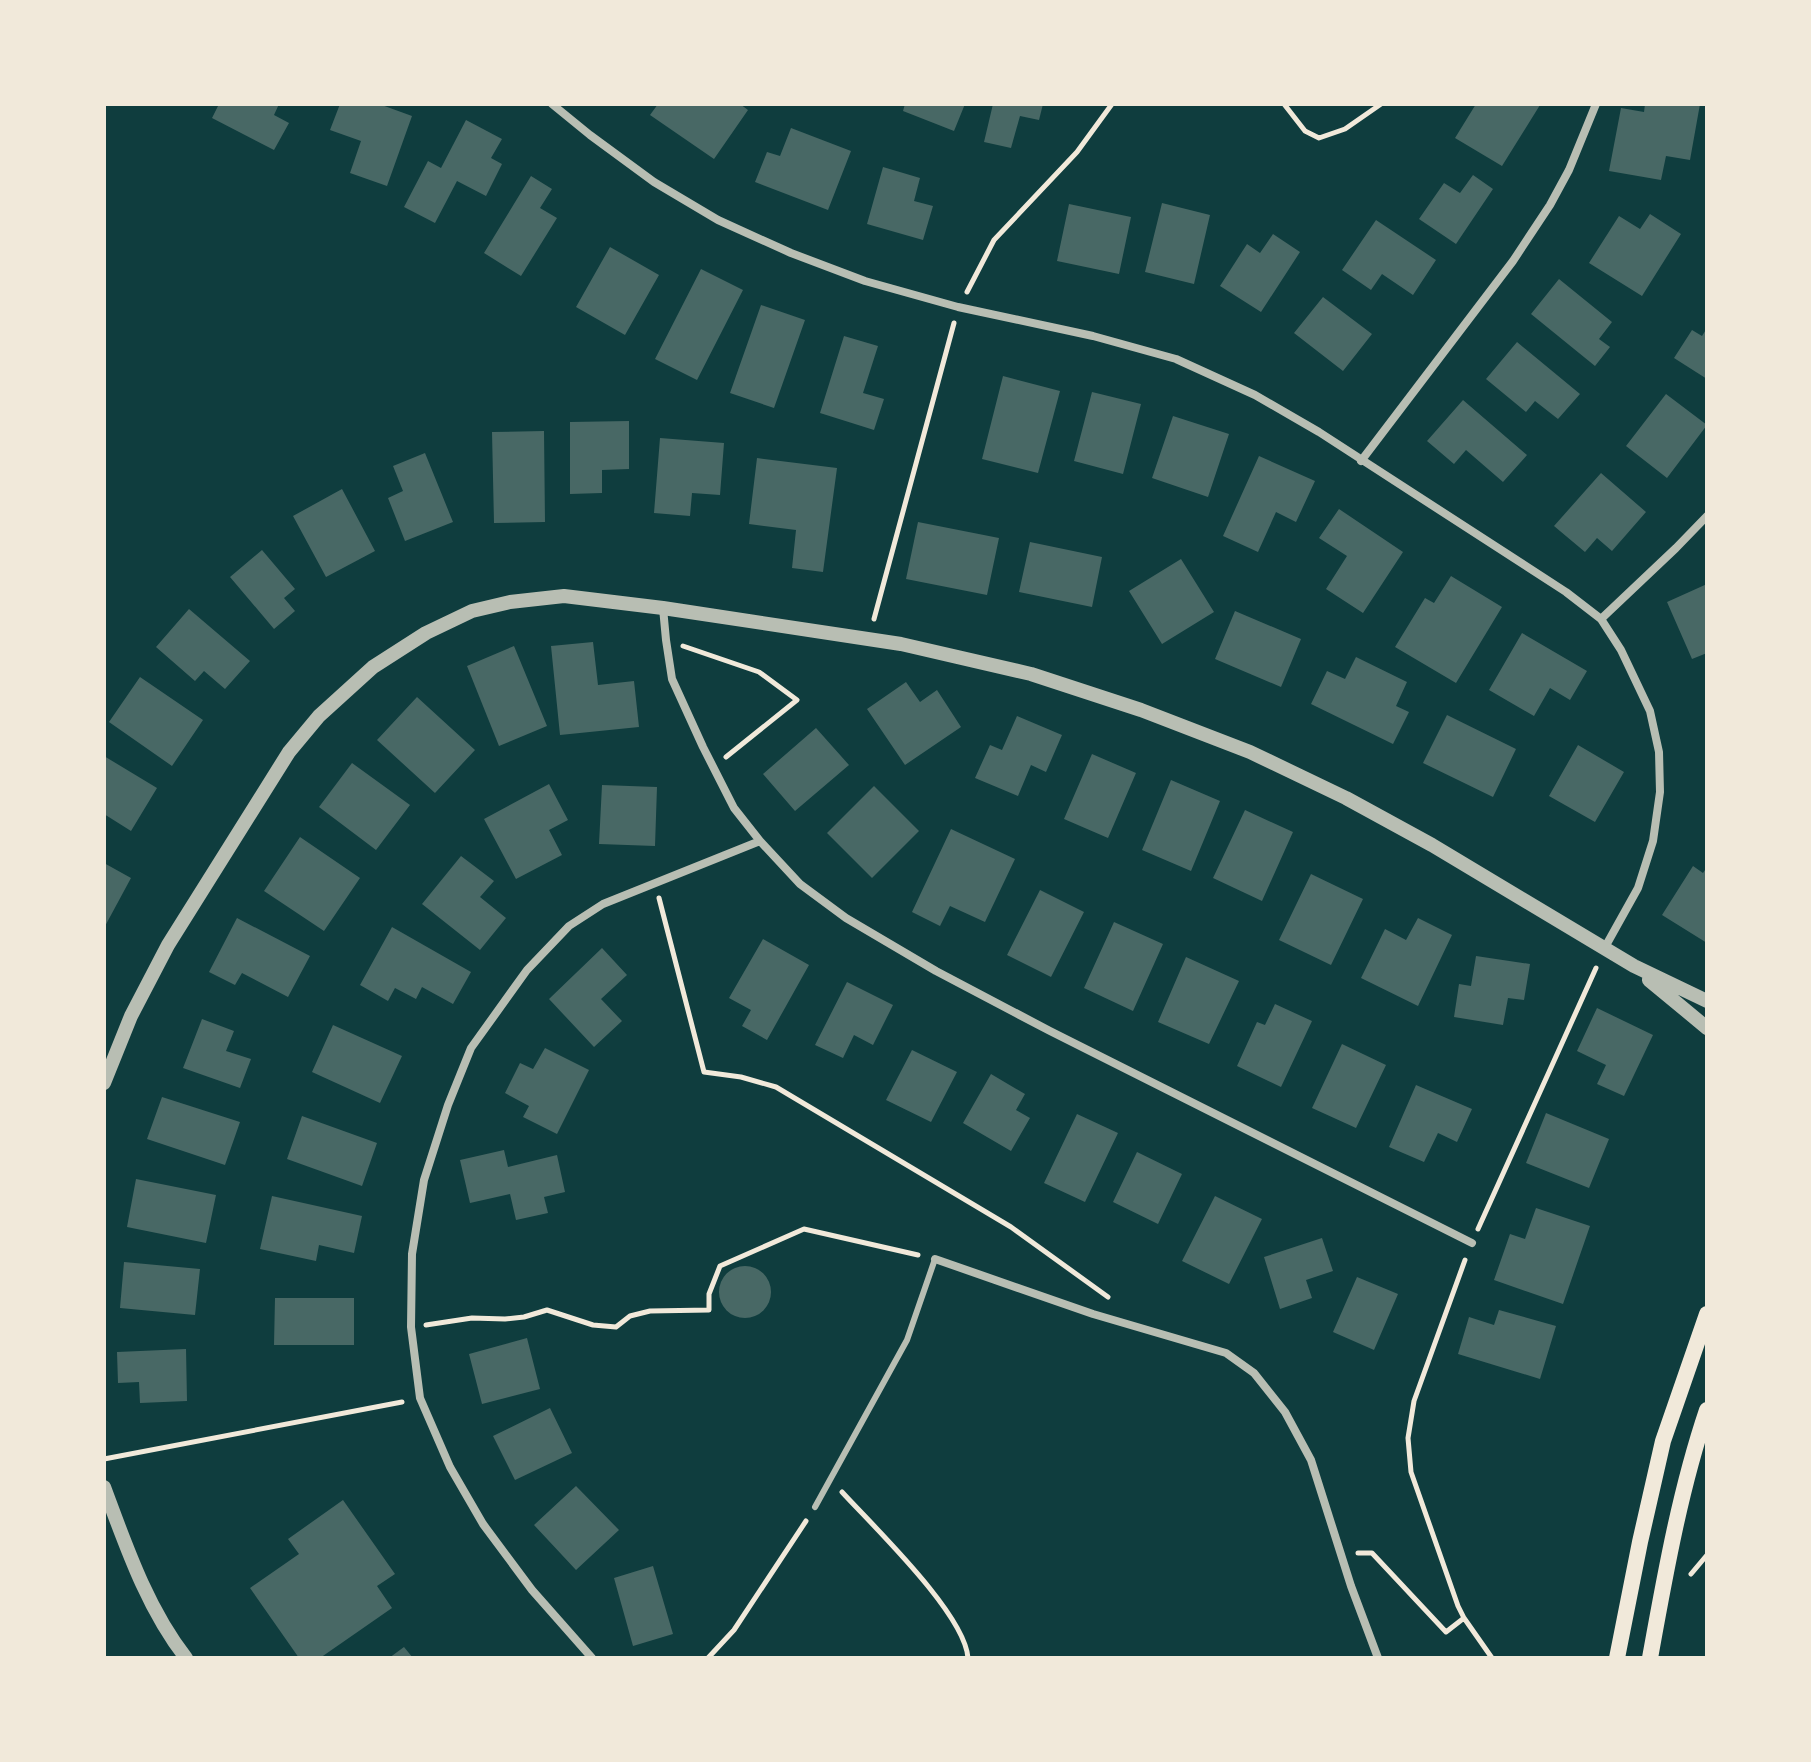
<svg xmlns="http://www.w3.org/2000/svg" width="1811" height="1762" font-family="'Fira Sans Condensed',sans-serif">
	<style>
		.building { fill: #486865 }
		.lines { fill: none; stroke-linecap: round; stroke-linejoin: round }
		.path { stroke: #f1e9da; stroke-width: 5 }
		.service { stroke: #b8beb3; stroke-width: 6 }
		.minor { stroke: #b8beb3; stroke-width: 8 }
		.tertiary { stroke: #b8beb3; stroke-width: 14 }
		.secondary { stroke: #f1e9da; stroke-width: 16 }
	</style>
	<rect width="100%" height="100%" fill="#0f3d3e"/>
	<path class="building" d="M219 104H279L274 115 289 123 274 150 212 118Z
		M340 104H379L412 116 387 186 350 173 361 141 330 130Z
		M658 104H740L748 110 714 159 650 115Z
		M905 104H965L954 131 903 111Z
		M993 104H1043L1039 120 1020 116 1011 148 984 142Z
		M1476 104 1540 105 1502 166 1455 138Z
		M1645 104H1700L1690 160 1666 156 1661 180 1609 171 1621 108 1644 112Z
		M466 120 502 139 491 158 502 164 486 196 457 181 435 223 404 207 428 161 441 168Z
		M791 128 851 151 828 210 755 182 767 152 780 156Z
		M883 167 920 178 914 201 933 206 923 240 867 224Z
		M1473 175 1493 189 1456 244 1419 219 1444 183 1460 193Z
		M531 176 552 189 540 208 557 218 521 276 484 253Z
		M1162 203 1210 215 1194 284 1145 272Z
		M1069 204 1131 217 1119 274 1057 261Z
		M1650 214 1681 234 1642 296 1589 263 1619 216 1640 229Z
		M1376 220 1436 260 1413 295 1382 274 1371 290 1342 270Z
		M1273 234 1300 252 1261 312 1220 286 1247 244 1260 253Z
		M610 247 659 275 625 335 576 307Z
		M701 269 743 290 697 380 655 359Z
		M1559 279 1612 322 1599 339 1610 347 1595 366 1531 314Z
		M1323 297 1372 334 1343 371 1294 333Z
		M761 305 805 320 774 408 730 393Z
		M1707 328V379L1674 358 1692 330 1702 336Z
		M844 336 878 346 863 393 884 399 874 430 820 413Z
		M1517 342 1580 394 1558 419 1535 401 1526 412 1486 379Z
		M1003 376 1060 391 1038 473 982 459Z
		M1092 392 1141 404 1123 474 1074 461Z
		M1666 394 1707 425 1667 478 1626 446Z
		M1463 400 1527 455 1503 482 1466 450 1454 464 1427 441Z
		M1173 416 1229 434 1208 497 1152 478Z
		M629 421V469L602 470V493L570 494V422Z
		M544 431 545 522 494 523 492 432Z
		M660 438 724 443 720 495 692 493 690 516 654 513Z
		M425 453 453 522 405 541 388 498 403 491 393 466Z
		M1259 456 1315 481 1296 522 1276 512 1258 552 1223 536Z
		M757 458 837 468 823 572 792 568 796 530 749 524Z
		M1601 473 1646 512 1612 551 1597 538 1585 552 1554 526Z
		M342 489 375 551 326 577 293 516Z
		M1339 509 1403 552 1363 613 1326 589 1347 556 1319 538Z
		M918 522 999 538 987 595 906 579Z
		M1030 542 1102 557 1092 607 1019 592Z
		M262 550 295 589 284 598 295 611 274 629 230 577Z
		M1181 559 1214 612 1162 644 1129 591Z
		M1451 576 1502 607 1456 683 1395 647 1425 598 1434 603Z
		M1707 584V653L1692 659 1667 602Z
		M189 609 250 661 225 689 204 671 195 681 156 647Z
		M1235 611 1301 639 1281 687 1215 659Z
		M1522 633 1587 671 1570 700 1550 688 1534 716 1489 690Z
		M593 642 598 685 634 681 639 727 560 735 551 646Z
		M514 646 547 726 499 746 467 666Z
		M1356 657 1407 682 1396 706 1409 712 1393 744 1311 704 1327 671 1345 679Z
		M140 677 203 720 172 766 109 722Z
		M906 682 920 702 937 690 961 727 905 765 867 709Z
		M417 697 475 750 435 793 377 740Z
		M1447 715 1516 749 1493 797 1423 763Z
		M1017 716 1062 735 1046 772 1031 765 1018 796 975 778 990 745 1002 750Z
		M816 728 849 765 795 811 763 774Z
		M1578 745 1624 772 1595 822 1549 796Z
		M1092 754 1136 773 1108 838 1064 819Z
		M104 756 157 788 131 831 104 814Z
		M352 763 410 805 376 850 319 807Z
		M1171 780 1220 801 1191 871 1142 850Z
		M549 784 568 820 549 830 562 855 516 879 484 819Z
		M602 785 657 787 655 846 599 844Z
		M874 786 919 831 872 878 827 833Z
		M1245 810 1293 832 1262 901 1213 878Z
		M951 829 1015 859 985 922 950 906 940 926 912 912Z
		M300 837 360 878 324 931 264 891Z
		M461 856 494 881 480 897 506 918 480 950 422 904Z
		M104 863 131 878 104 928Z
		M1693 866 1703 873 1707 867V943L1662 915Z
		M1311 874 1363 899 1331 965 1279 940Z
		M1040 890 1084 912 1051 977 1007 955Z
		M237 918 310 956 288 997 242 973 235 985 209 972Z
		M1418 918 1452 935 1418 1006 1361 978 1385 929 1406 940Z
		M1114 922 1163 944 1133 1011 1084 988Z
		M392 927 471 972 453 1004 422 987 416 999 395 988 388 1001 360 985Z
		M763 939 809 965 767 1040 742 1026 751 1010 729 998Z
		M602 948 627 975 601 999 622 1021 594 1047 549 999Z
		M1476 956 1530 964 1524 1000 1508 998 1503 1025 1454 1017 1459 984 1471 986Z
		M1186 957 1239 981 1209 1044 1158 1022Z
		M847 982 893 1005 873 1045 854 1035 843 1058 815 1045Z
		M1275 1004 1312 1021 1281 1087 1237 1066 1257 1022 1265 1025Z
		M1597 1008 1653 1035 1624 1096 1597 1084 1606 1065 1577 1051Z
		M202 1019 234 1031 226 1051 251 1059 240 1088 183 1068Z
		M333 1025 402 1056 380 1103 312 1072Z
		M1342 1044 1386 1065 1356 1128 1312 1108Z
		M545 1048 589 1070 557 1134 523 1117 529 1106 505 1093 520 1063 533 1069Z
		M912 1050 957 1072 931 1122 886 1100Z
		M991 1074 1025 1094 1016 1110 1030 1118 1011 1151 963 1123Z
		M1416 1085 1472 1109 1457 1142 1438 1133 1424 1162 1389 1147Z
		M162 1097 240 1122 225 1165 147 1139Z
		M1546 1113 1609 1139 1589 1188 1526 1163Z
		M1077 1114 1118 1133 1085 1202 1044 1183Z
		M302 1116 377 1143 362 1186 287 1159Z
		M504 1150 508 1167 557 1155 565 1192 544 1197 548 1213 516 1220 510 1194 470 1203 460 1160Z
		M1137 1152 1182 1174 1158 1224 1113 1202Z
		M136 1179 216 1195 206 1243 127 1227Z
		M272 1196 362 1216 354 1253 319 1245 316 1261 260 1249Z
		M1215 1196 1262 1219 1229 1284 1182 1261Z
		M1536 1208 1590 1226 1563 1304 1494 1280 1510 1234 1525 1239Z
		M1322 1238 1333 1271 1306 1280 1312 1298 1280 1309 1264 1257Z
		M124 1262 200 1269 195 1315 120 1308Z
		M719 1292a26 26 0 1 1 52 0a26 26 0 1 1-52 0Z
		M1357 1277 1398 1294 1374 1350 1333 1332Z
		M275 1298H354V1345H274Z
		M1499 1310 1556 1326 1540 1379 1458 1354 1469 1317 1494 1325Z
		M527 1338 540 1389 482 1404 469 1354Z
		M186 1349 187 1401 140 1403 139 1382 118 1383 117 1352Z
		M550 1408 572 1453 515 1480 493 1436Z
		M576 1486 619 1530 576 1570 534 1525Z
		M343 1500 395 1574 377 1586 392 1608 320 1658H299L250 1588 299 1554 288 1539Z
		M653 1566 673 1634 633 1646 614 1578Z
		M404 1647 413 1658H389Z"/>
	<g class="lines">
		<path class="path" d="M1284 104 1305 131 1319 138 1345 129 1381 104
			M967 292 994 240 1077 152 1112 104
			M874 619 954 323
			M683 646 759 672 797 700 726 757
			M659 898 704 1072 741 1077 776 1087 1011 1227 1108 1297
			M1478 1229 1596 968
			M426 1325 472 1318 505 1319 524 1317 547 1310 593 1325 616 1327 630 1316 650 1311 709 1310V1294L720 1266 804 1229 918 1255
			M104 1459 402 1402
			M842 1492C874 1527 965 1614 968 1658
			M1358 1553H1372L1446 1632 1464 1618 1492 1658
			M1691 1574 1707 1555
			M1464 1618 1458 1606 1411 1472 1408 1438 1414 1401 1465 1260
			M708 1658 734 1630 806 1521"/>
		<path class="service" d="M815 1507 907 1340 935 1259"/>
		<path class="minor" d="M552 104 590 135 654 182 718 220 791 253 865 281 958 307 1093 336 1176 359 1255 395 1319 432 1566 592 1601 619 1621 650 1650 711 1659 752 1660 792 1653 841 1638 888 1604 949
			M1361 461 1513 261 1550 205 1569 170 1596 104
			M663 608 666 640 672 679 703 747 734 808 760 841 800 884 846 918 936 971 1050 1031 1472 1243
			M1601 619 1676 548 1707 516
			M935 1259 1093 1314 1226 1353 1254 1373 1285 1412 1311 1460 1351 1586 1378 1658
			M592 1658 532 1590 483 1524 450 1467 420 1398 411 1327 412 1254 424 1180 448 1105 471 1048 527 970 569 926 603 904 760 841"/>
		<path class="tertiary" d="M1649 980 1707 1028
			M104 1083 131 1016 168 945 289 752 319 716 373 667 426 633 472 611 510 602 564 596 663 608 901 644 1031 674 1141 710 1250 752 1346 798 1432 845 1634 966 1707 1001
			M104 1487C126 1546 147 1608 186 1658"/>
		<path class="secondary" d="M1617 1658 1640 1542 1663 1441 1707 1314
			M1650 1658C1665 1575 1680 1490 1707 1410"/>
	</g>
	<rect width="1811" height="1762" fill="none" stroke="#f1e9da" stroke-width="212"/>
</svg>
